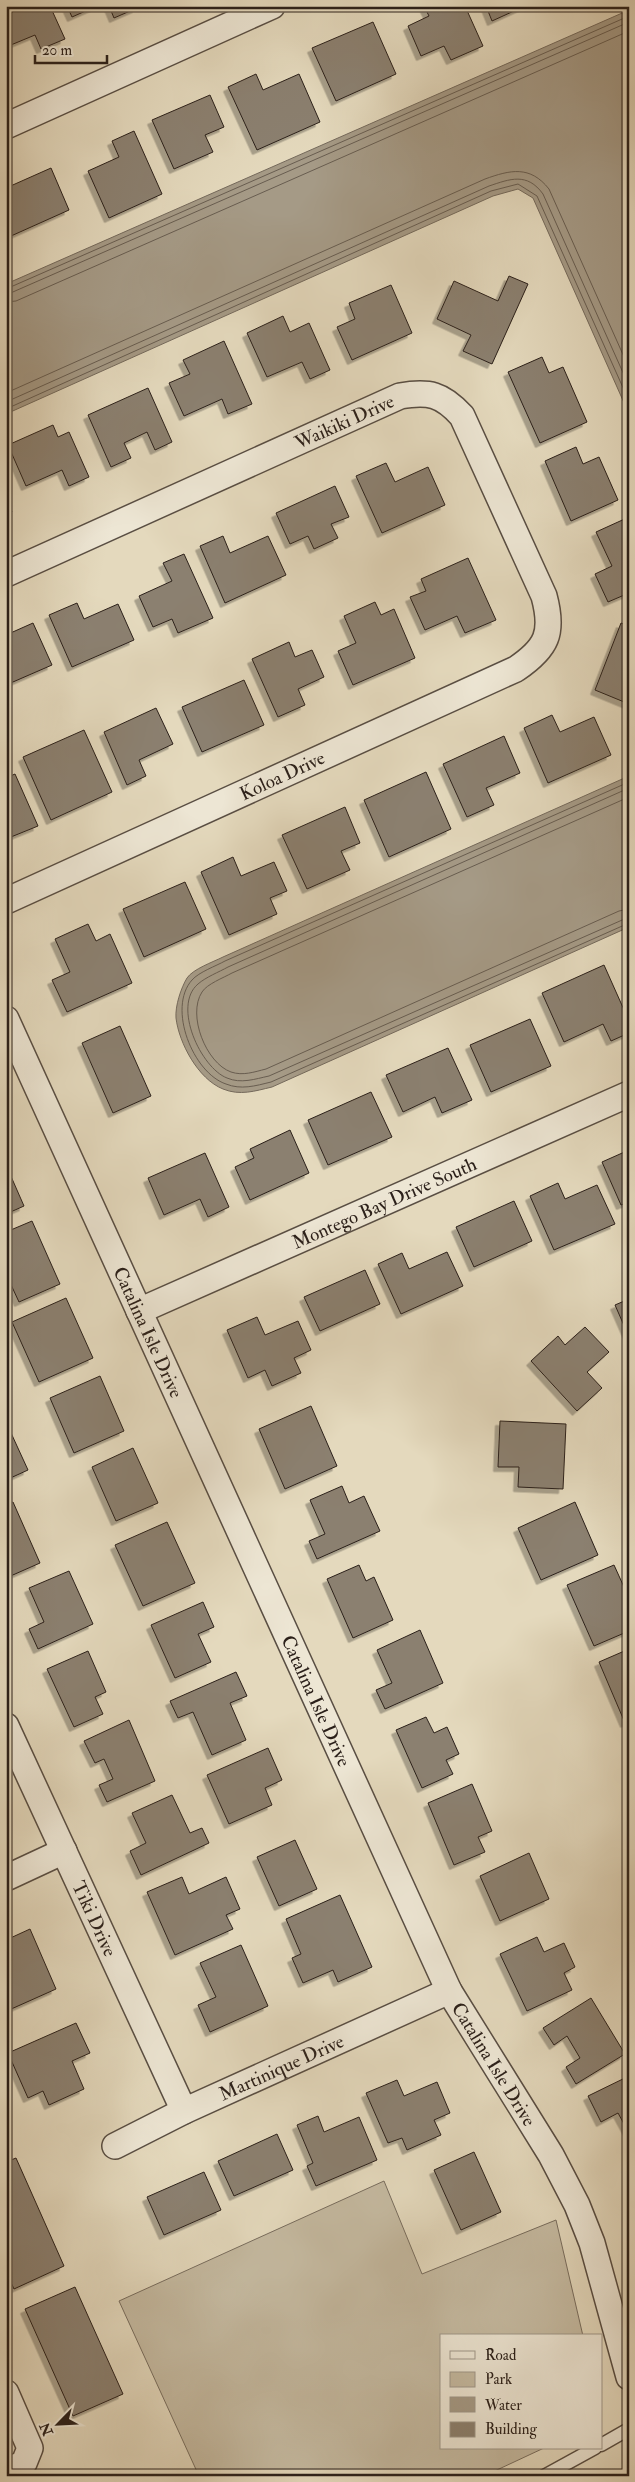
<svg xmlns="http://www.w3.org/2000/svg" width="635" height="2482" font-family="'IM FELL Double Pica',serif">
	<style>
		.green { fill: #c5baa1; stroke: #786d5e }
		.water { fill: #a59a86; stroke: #74695b }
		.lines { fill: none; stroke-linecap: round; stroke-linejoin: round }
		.shore { stroke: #685d50; stroke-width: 1 }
		.building { fill: #8b806f; stroke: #2b201a; filter: url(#shadow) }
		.lane-casing { stroke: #594e43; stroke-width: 15 }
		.street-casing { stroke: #594e43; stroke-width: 28 }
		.lane { stroke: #ede6d4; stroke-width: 12 }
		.street { stroke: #ede6d4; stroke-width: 25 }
		.labels { text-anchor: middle; stroke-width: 4.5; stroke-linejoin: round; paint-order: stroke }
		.street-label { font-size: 19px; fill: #2b201a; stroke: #ede6d4 }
	</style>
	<defs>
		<filter id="shadow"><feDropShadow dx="-4.5" dy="4.5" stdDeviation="0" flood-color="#0004"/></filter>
	</defs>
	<rect width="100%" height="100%" fill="#e4d9bd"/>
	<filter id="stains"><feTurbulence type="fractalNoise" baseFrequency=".004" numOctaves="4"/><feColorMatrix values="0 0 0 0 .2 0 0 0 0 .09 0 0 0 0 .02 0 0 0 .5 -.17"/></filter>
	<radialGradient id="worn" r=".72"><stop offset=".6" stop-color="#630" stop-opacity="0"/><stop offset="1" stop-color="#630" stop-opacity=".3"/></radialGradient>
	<path class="green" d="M384 2181 422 2274 556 2220 583 2336H441V2448H544L484 2476H199L119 2301Z"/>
	<path class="water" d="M629 10V414L533 198 518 189 493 196 6 414V284Z
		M629 776V927L272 1087C255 1091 240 1096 223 1089 198 1079 179 1043 176 1018 175 1006 181 988 187 978 193 969 213 962 223 957Z"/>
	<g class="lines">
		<path class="shore" d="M6 289 629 16
			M6 295 629 22
			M6 302 16 301 629 31
			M6 393 485 179C510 170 530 165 549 189L629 368
			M6 402 489 186C510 179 527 172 543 194L629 386
			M6 409 491 191 518 184 537 196 629 401
			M629 782 225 961C216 966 199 972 192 980 167 1008 193 1073 226 1084 241 1090 255 1086 271 1082L629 923
			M629 788 228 967C219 972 206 977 198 984 172 1006 201 1068 227 1078 241 1084 255 1079 269 1076L629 917
			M629 797 232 973C223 978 207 984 202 992 187 1015 206 1063 231 1072 243 1076 254 1072 266 1069L619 911 629 909"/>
	</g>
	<path class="building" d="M6 6H50L65 39 41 49 35 35 6 47Z
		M67 6H97L72 17Z
		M109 6H136L137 8 114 18Z
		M424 6H465L483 46 451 60 444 46 421 56 408 26 429 16Z
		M486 6H525L492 21Z
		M373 22 396 74 336 101 312 48Z
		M256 74 263 90 299 74 320 122 257 150 228 87Z
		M210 95 224 127 205 135 213 152 174 169 152 120Z
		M134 131 162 194 109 218 88 171 119 157 112 141Z
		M51 168 69 210 11 236 6 226V188Z
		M509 276 528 284 492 364 463 351 471 335 437 319 454 281 498 301Z
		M391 285 412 333 352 360 337 327 355 319 349 303Z
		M283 316 290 332 309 323 330 370 310 379 302 362 267 377 247 333Z
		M224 341 252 404 228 414 222 399 184 416 169 383 190 374 183 360Z
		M542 357 549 373 563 367 587 422 540 443 508 372Z
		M148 388 172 442 155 450 147 432 124 443 131 458 111 467 88 415Z
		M53 425 58 437 69 432 89 477 69 486 62 470 26 486 8 445Z
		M576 447 583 464 599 457 618 500 571 521 545 461Z
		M386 463 395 482 428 467 445 505 382 533 356 476Z
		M335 486 349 517 331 524 338 538 314 549 308 536 290 544 276 513Z
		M6 500 12 512 6 514Z
		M629 517V593L608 602 595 574 612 566 596 532Z
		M223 536 230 553 268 536 286 575 225 603 200 546Z
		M184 554 213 618 178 633 172 619 153 627 139 596 172 581 163 563Z
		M468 558 496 620 465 633 457 616 425 630 410 597 426 591 421 579Z
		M375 602 381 615 394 609 415 658 353 685 338 651 356 643 344 616Z
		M77 603 84 619 118 604 134 640 72 667 49 615Z
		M33 623 52 665 6 685V635Z
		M621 623 629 626V704L595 690Z
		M289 642 295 657 312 650 324 677 298 689 305 705 278 717 252 659Z
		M244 680 264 725 202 752 182 707Z
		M156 708 173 744 139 760 146 776 127 785 104 732Z
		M552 715 560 732 594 717 611 755 548 783 524 728Z
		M84 730 112 792 51 820 23 757Z
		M504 736 520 773 486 788 494 805 467 817 443 764Z
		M426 772 451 829 389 857 364 800Z
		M15 774 38 826 6 839V778Z
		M345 807 360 843 341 851 350 870 307 889 282 835Z
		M233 857 241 876 274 862 287 891 270 898 277 914 229 935 201 872Z
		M185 882 206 929 144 957 123 909Z
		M88 924 96 941 110 934 132 983 67 1012 52 980 70 972 55 939Z
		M604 965 629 1021V1033L611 1041 603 1024 564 1042 542 993Z
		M530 1019 551 1066 491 1092 470 1045Z
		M120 1026 151 1096 113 1113 82 1043Z
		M448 1048 472 1100 442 1113 435 1097 403 1112 386 1075Z
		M371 1092 392 1137 328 1165 308 1120Z
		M290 1130 309 1173 250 1200 235 1167 254 1158 250 1149Z
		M629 1150V1202L621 1205 602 1162Z
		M205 1153 229 1207 208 1217 200 1199 164 1215 148 1178Z
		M6 1165 24 1206 6 1214Z
		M558 1183 565 1199 597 1185 615 1224 554 1250 530 1196Z
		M514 1201 532 1241 474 1267 456 1227Z
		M32 1221 60 1284 19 1302 6 1274V1232Z
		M447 1252 463 1286 401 1314 378 1264 402 1253 409 1269Z
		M365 1270 380 1304 320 1331 304 1297Z
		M66 1298 93 1358 39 1382 12 1322Z
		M629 1299V1337L615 1305Z
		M257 1317 265 1335 298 1321 311 1350 294 1358 301 1373 272 1386 265 1370 248 1378 227 1330Z
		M585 1327 609 1352 587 1372 602 1388 577 1411 531 1361 558 1336 565 1345Z
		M100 1376 124 1431 74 1453 50 1398Z
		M311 1406 337 1466 285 1489 259 1429Z
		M500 1421 566 1424 563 1489 518 1487 519 1467H498Z
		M6 1422 28 1470 6 1480Z
		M133 1448 158 1503 116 1521 92 1467Z
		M342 1486 349 1503 364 1496 380 1531 317 1559 309 1541 325 1534 310 1500Z
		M13 1502 40 1563 6 1578V1505Z
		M575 1502 598 1555 541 1580 518 1528Z
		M167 1522 195 1583 143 1606 115 1545Z
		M359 1565 366 1581 374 1577 393 1620 353 1638 327 1579Z
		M614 1565 629 1598V1631L594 1646 567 1585Z
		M69 1571 93 1624 38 1649 29 1629 44 1622 29 1588Z
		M203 1602 214 1627 198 1634 211 1662 175 1678 151 1625Z
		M420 1630 443 1683 385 1709 376 1690 392 1683 377 1650Z
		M629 1649V1721L625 1723 599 1662Z
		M88 1651 106 1692 95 1697 103 1714 74 1727 47 1669Z
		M236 1672 247 1696 230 1703 246 1740 212 1755 193 1712 178 1718 170 1701Z
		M426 1717 434 1733 447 1727 459 1754 446 1760 453 1774 422 1788 396 1730Z
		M129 1720 155 1781 107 1802 99 1785 113 1779 104 1759 95 1763 84 1741Z
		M268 1748 282 1780 265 1788 272 1805 229 1824 207 1775Z
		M472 1784 492 1831 478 1837 485 1852 454 1865 428 1803Z
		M172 1795 190 1833 202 1828 209 1843 141 1875 130 1851 146 1843 132 1813Z
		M295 1840 317 1889 279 1906 257 1857Z
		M529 1853 549 1899 500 1921 480 1876Z
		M182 1877 189 1894 226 1877 240 1909 226 1915 233 1929 175 1955 147 1892Z
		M340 1895 372 1967 338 1982 333 1970 303 1983 292 1958 301 1954 286 1919Z
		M30 1929 56 1989 9 2010 6 2005V1940Z
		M537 1937 544 1952 564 1943 575 1967 564 1973 572 1990 527 2011 500 1954Z
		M241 1945 268 2006 210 2032 198 2005 216 1997 200 1963Z
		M591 1998 625 2054 576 2084 566 2067 580 2058 567 2036 554 2045 543 2028Z
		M76 2023 90 2053 72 2061 84 2089 49 2105 43 2091 28 2098 8 2053Z
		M629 2076V2133L618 2113 601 2122 588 2096Z
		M397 2080 404 2096 437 2082 450 2113 434 2120 441 2135 407 2150 402 2138 388 2143 366 2093Z
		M318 2116 324 2132 359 2117 377 2160 316 2186 307 2166 313 2163 297 2125Z
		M277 2134 293 2170 234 2196 218 2161Z
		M474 2152 501 2212 461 2230 434 2170Z
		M16 2158 64 2266 14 2289 6 2272V2162Z
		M204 2172 221 2210 164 2235 147 2197Z
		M75 2287 123 2394 73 2416 25 2309Z"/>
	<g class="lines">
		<defs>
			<path id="lane" d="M601 2445 629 2429
				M544 2476 595 2448"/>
			<g id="street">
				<path d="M6 126 272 6"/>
				<path id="s1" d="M6 574 400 396C429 391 442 394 462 416L544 596C554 633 547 648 516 669L6 901"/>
				<path id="s2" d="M6 1019 449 1991 551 2155 577 2205 592 2243 629 2377"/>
				<path id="s3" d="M139 1311 629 1094"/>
				<path id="s4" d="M6 1726 184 2111"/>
				<path d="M6 1878 64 1851"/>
				<path id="s5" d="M115 2146 184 2111 449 1991"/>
				<path d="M6 2393 30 2448 24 2463 6 2472"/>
			</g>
		</defs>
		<use href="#lane" class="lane-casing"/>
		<use href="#street" class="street-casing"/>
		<use href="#lane" class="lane"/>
		<use href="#street" class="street"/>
	</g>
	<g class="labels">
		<g class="street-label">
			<text dy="7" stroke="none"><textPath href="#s1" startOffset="371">Waikiki Drive</textPath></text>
			<text transform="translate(282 775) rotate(-25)" y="7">Koloa Drive</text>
			<text dy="7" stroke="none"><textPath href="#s3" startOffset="268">Montego Bay Drive South</textPath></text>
			<text dy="7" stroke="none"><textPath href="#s2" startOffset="344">Catalina Isle Drive</textPath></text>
			<text dy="7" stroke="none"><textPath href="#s2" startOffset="749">Catalina Isle Drive</textPath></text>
			<text dy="7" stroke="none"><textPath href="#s4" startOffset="212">Tiki Drive</textPath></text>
			<text dy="7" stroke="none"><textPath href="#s2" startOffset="1154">Catalina Isle Drive</textPath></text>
			<text dy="7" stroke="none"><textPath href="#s5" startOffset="184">Martinique Drive</textPath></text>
		</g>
	</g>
	<rect width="635" height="2482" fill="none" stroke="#e4d9bd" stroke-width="25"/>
	<rect x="8" y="8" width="620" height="2467" fill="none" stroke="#2b201a" stroke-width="2.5"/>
	<rect x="12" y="12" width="610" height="2457" fill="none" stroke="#2b201a"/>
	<rect x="440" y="2334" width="162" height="115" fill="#ede6d4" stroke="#9f978a"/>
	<rect x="450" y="2351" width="25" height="8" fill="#ede6d4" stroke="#9f978a"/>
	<text x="485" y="2360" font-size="15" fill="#2b201a">Road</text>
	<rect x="450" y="2372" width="25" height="15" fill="#c5baa1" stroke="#9f978a"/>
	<text x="485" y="2384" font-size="15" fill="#2b201a">Park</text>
	<rect x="450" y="2397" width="25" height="15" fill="#a59a86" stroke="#9f978a"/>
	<text x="485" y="2410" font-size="15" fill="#2b201a">Water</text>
	<rect x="450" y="2422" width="25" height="15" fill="#8b806f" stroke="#9f978a"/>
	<text x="485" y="2434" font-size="15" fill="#2b201a">Building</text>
	<g transform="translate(58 2424) rotate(246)" stroke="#ede6d4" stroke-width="4" paint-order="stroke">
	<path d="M0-4L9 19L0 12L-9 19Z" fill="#2b201a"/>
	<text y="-8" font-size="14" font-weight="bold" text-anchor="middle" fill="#2b201a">N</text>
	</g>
	<path d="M35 55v8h72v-8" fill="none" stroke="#2b201a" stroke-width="2.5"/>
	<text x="42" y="55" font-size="15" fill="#2b201a" stroke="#ede6d4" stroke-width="4" paint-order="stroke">20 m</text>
	<rect width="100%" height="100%" filter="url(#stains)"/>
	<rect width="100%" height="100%" fill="url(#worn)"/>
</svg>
